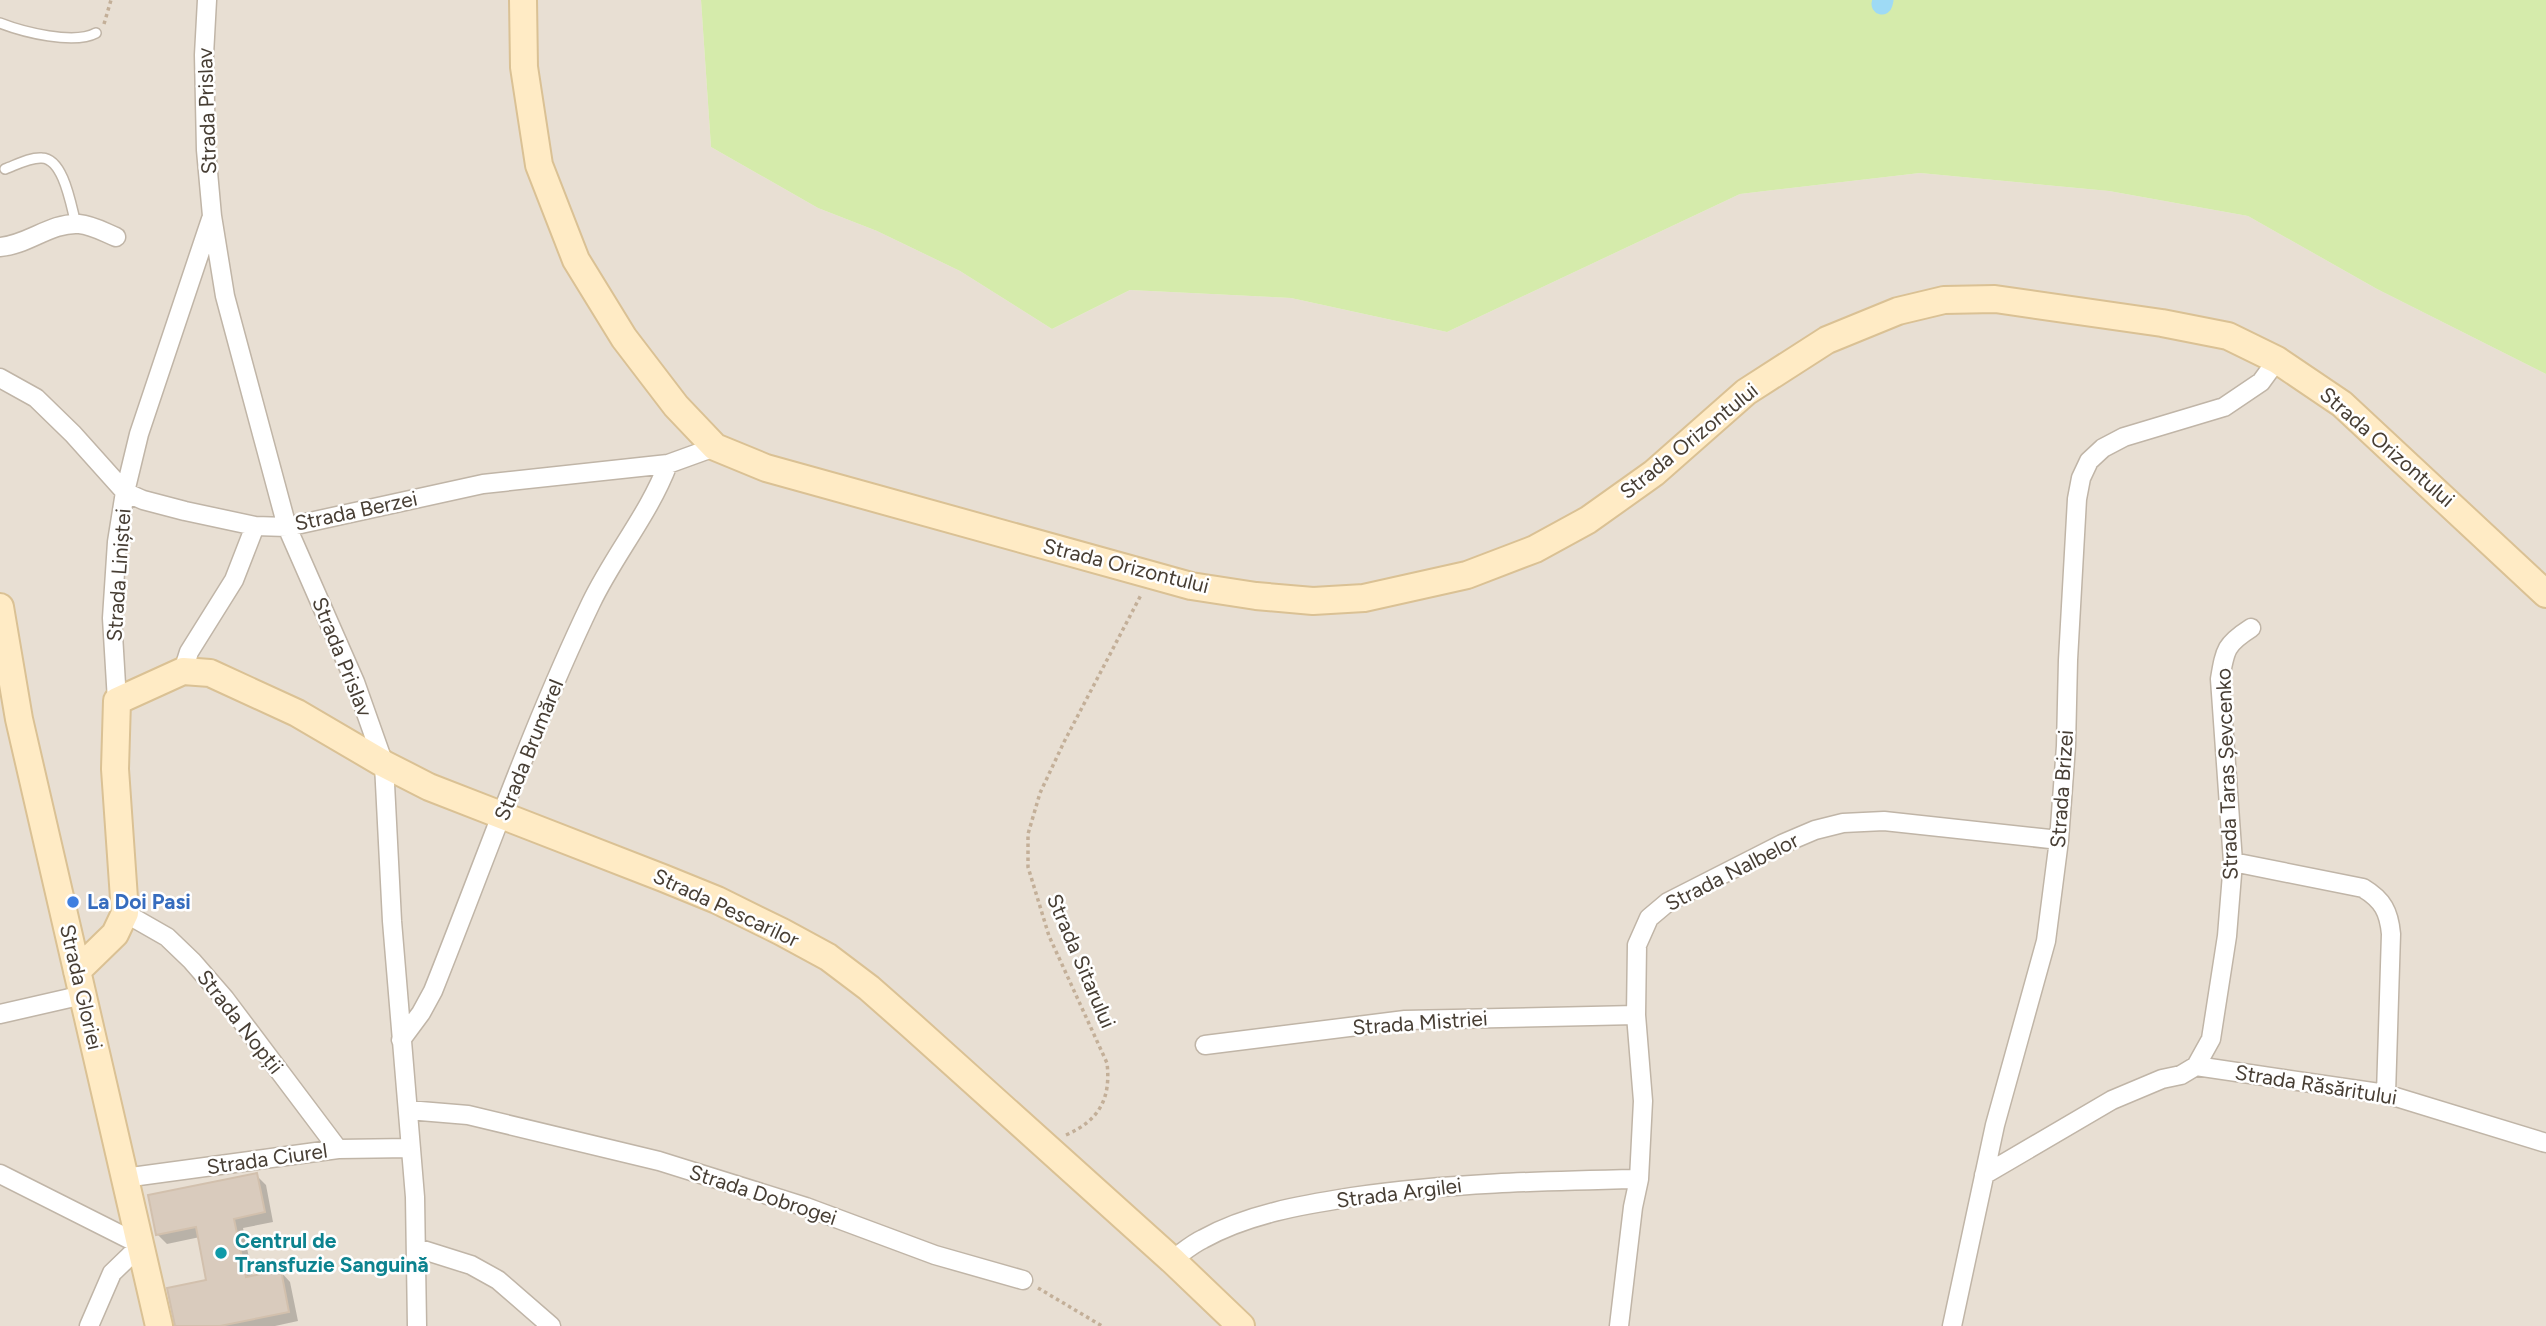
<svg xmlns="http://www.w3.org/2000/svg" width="2546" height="1326" font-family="Figtree,sans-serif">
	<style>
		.residential { fill: #e8dfd3 }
		.green { fill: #d5ebab }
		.shadow { fill: #0003 }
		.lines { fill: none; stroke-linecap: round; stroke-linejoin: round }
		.canal { stroke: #9edaf5; stroke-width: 21 }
		.building { fill: #d9cbbd; stroke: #d2c0ad; stroke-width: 2 }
		.lane-casing { stroke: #c0b5a7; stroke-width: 12 }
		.street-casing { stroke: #c0b5a7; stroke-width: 21 }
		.secondary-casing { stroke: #dac194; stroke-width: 30 }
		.path { stroke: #c3af98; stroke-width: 3.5; stroke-dasharray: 3.5 3.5; stroke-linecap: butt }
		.lane { stroke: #fff; stroke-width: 9 }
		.street { stroke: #fff; stroke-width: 18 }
		.secondary { stroke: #ffebc5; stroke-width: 26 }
		.shop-dot { fill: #3f7fe0; stroke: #fff; stroke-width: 2.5 }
		.culture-dot { fill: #0f9aa8; stroke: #fff; stroke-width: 2.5 }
		.labels { text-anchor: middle; stroke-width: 5; stroke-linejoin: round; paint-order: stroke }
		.street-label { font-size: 21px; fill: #473e34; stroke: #fff }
		.shop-label { font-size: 21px; font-weight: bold; fill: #366cbe; stroke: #fff; text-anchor: start }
		.culture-label { font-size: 21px; font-weight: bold; fill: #0d838f; stroke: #fff; text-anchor: start }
	</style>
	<rect width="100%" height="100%" fill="#f4eee6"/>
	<path class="residential" d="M0 0H701L711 147 818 208 877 231 960 271 1052 329 1130 290 1291 298 1447 332 1740 194 1920 173 2109 191 2248 216 2377 289 2546 374V1326H0Z"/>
	<path class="green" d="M701 0H2546V374L2377 289 2248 216 2109 191 1920 173 1740 194 1447 332 1291 298 1130 290 1052 329 960 271 877 231 818 208 711 147Z"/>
	<path class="shadow" d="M256 1175 266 1185 273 1222 243 1228 253 1278 281 1272 290 1282 298 1321 275 1326H177L209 1281 200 1237 167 1244 157 1234Z"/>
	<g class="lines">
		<path class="canal" d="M1882 4 1883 0"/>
	</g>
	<path class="building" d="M257 1173 265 1212 234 1219 246 1277 281 1270 289 1312 220 1326H175L167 1288 206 1280 196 1227 156 1235 148 1195Z"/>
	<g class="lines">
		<defs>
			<path id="lane" d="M0 23C23 32 74 45 96 33
				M5 169C16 165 30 157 42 158 64 159 71 206 76 224"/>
			<path id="street" d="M207 0 204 55 206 150 212 216 225 296 287 527 355 682 384 764 392 921 415 1197 417 1326
				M0 247C28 245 51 222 79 224 92 225 104 232 116 237
				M0 378 36 398 73 434 125 492 143 500 185 511 255 526 287 527 483 484 668 464 715 447
				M183 671 189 652 234 580 255 526
				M117 701 112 618 117 542 125 492 139 434 211 219
				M2233 862 2363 888C2383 900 2389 912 2391 934L2386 1094
				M125 913 167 937 192 961 225 999 338 1149
				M0 1014 83 995
				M401 1040 421 1013 433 991C485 861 531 728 591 603 614 555 649 514 668 464
				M1205 1045 1405 1020 1636 1015
				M2196 1066 2386 1094 2546 1143
				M408 1110 468 1115 659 1161 806 1207 935 1255 1023 1280
				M0 1174 141 1245 112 1273 89 1326
				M1984 1175 2112 1100 2162 1079 2181 1075 2196 1066 2211 1039 2227 936 2233 862 2220 679C2225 649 2226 644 2251 628
				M124 1178 338 1149 411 1148
				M417 1248 471 1265 498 1280 551 1326
				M1172 1260C1182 1253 1192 1244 1203 1239 1248 1214 1302 1205 1352 1197 1447 1183 1542 1181 1639 1179
				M1619 1326 1633 1207 1639 1179 1643 1101 1636 1015 1637 945 1649 918 1668 902 1782 844 1815 830 1843 823 1884 821 2059 840
				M1952 1326 1995 1125 2046 941 2059 840 2066 746 2068 660 2077 499 2081 478 2089 461 2103 448 2124 437 2224 407 2261 382 2277 360"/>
			<path id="secondary" d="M523 0 524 67 539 165 576 260 624 338 676 406 715 447 766 468 1191 586 1256 596 1313 601 1364 598 1467 575 1535 549 1588 520 1654 473 1746 392 1827 340 1898 311 1944 300 1995 299 2162 323 2228 336 2277 360 2342 404 2546 594
				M0 607 19 719 159 1326
				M77 971 115 934 125 913 115 769 117 701 183 671 210 673 297 713 384 764 429 787 663 878 717 900 782 932 828 957 869 988 911 1025 1172 1260 1241 1326"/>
		</defs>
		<use href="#lane" class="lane-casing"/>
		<use href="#street" class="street-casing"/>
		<use href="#secondary" class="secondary-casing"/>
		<path class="path" d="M104 24 111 0
			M1066 1135C1100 1120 1111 1098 1107 1063L1049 936 1028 867V834L1040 793 1064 742 1141 595
			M1038 1288 1102 1326"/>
		<use href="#lane" class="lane"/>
		<use href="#street" class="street"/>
		<use href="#secondary" class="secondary"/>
	</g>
	<circle class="shop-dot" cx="73" cy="902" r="7"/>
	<circle class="culture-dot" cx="221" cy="1253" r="7"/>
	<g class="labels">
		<g class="street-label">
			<text transform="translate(207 111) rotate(-92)" y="7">Strada Prislav</text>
			<text transform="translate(1689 441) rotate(-39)" y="7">Strada Orizontului</text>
			<text transform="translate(2387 447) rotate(41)" y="7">Strada Orizontului</text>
			<text transform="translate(356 511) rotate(-12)" y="7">Strada Berzei</text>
			<text transform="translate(1126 566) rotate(14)" y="7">Strada Orizontului</text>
			<text transform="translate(119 575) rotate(-86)" y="7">Strada Liniștei</text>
			<text transform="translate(342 657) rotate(68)" y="7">Strada Prislav</text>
			<text transform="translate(529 750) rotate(-68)" y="7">Strada Brumărel</text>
			<text transform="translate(2227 774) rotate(-92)" y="7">Strada Taras Șevcenko</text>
			<text transform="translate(2062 789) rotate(-86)" y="7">Strada Brizei</text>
			<text transform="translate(1732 872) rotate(-27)" y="7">Strada Nalbelor</text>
			<text transform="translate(726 908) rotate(25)" y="7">Strada Pescarilor</text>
			<text transform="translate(1081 961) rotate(67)" y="7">Strada Sitarului</text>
			<text transform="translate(81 987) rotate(77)" y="7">Strada Gloriei</text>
			<text transform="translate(240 1022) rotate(52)" y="7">Strada Nopții</text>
			<text transform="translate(1420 1023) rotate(-4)" y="7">Strada Mistriei</text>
			<text transform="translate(2316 1085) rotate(9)" y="7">Strada Răsăritului</text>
			<text transform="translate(267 1159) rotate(-8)" y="7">Strada Ciurel</text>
			<text transform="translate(1399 1193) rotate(-7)" y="7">Strada Argilei</text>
			<text transform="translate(763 1195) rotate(18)" y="7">Strada Dobrogei</text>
		</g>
		<g class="shop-label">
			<text x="87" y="909">La Doi Pasi</text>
		</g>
		<g class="culture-label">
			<text x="235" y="1248">Centrul de<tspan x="235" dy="24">Transfuzie Sanguină</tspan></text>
		</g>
	</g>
</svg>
